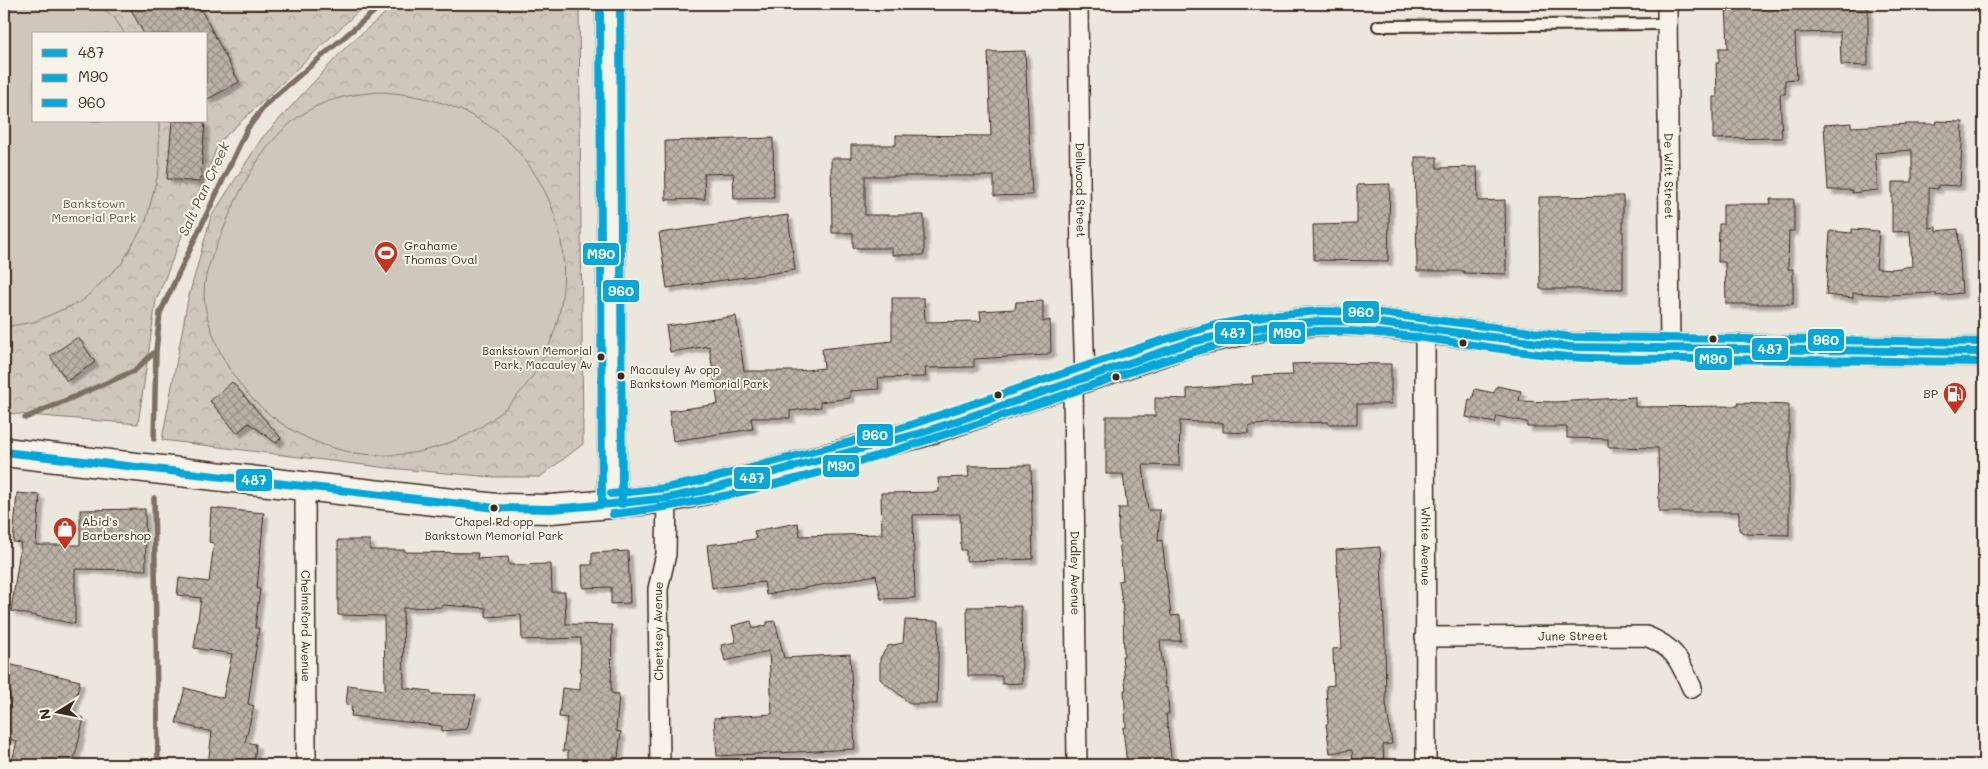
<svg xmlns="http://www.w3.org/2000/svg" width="1988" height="769" font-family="Mali,sans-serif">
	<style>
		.park { fill: url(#park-crowns); stroke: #84796d; fill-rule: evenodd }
		.pitch { fill: #cec8bc; stroke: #84796d }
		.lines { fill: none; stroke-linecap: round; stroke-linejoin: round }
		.stream { stroke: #7c7064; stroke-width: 5.5 }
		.building { fill: url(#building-cross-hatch); stroke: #3b2a1e; filter: url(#shadow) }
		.lane-casing { stroke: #3b2a1e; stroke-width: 14 }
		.street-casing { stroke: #3b2a1e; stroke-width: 22 }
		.secondary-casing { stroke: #3b2a1e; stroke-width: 31 }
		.lane { stroke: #f7f3e8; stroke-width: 10 }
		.street { stroke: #f7f3e8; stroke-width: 19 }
		.secondary { stroke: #f7f3e8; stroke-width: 28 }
		.bus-1-casing { stroke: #f7f3e8; stroke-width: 11 }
		.bus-2-casing { stroke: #f7f3e8; stroke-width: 11 }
		.bus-3-casing { stroke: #f7f3e8; stroke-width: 11 }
		.bus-1 { stroke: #06a7da; stroke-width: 8 }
		.bus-2 { stroke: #06a7da; stroke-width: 8 }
		.bus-3 { stroke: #06a7da; stroke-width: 8 }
		.bus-dot { fill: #3b2a1e; stroke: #f7f3e8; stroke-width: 2 }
		.labels { text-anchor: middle; stroke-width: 4; stroke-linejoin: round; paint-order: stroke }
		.bus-label { font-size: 11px; fill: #3b2a1e; stroke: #f7f3e8; text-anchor: end }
		.street-label { font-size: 12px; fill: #3b2a1e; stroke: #f7f3e8 }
		.park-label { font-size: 12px; fill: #605246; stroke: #f7f3e8 }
		.poi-label { font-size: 12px; fill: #3b2a1e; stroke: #f7f3e8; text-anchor: start }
		.water-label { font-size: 14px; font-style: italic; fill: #615347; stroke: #f7f3e8 }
		.line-badge { stroke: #f7f3e8; stroke-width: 2 }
		.badge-label { font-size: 14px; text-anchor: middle; font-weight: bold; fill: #fff }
	</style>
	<defs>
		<pattern id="park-crowns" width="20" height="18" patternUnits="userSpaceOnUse" patternTransform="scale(1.25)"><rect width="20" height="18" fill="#cec8bc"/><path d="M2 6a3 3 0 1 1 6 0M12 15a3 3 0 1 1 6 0" fill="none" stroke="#b2aca1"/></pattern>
		<pattern id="building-cross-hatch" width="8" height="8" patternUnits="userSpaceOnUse" patternTransform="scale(1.25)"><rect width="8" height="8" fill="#bab2a7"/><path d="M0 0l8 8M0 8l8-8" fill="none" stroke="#989187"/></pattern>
		<filter id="shadow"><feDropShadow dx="4.5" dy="4.5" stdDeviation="1" flood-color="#0004"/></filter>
	</defs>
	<rect width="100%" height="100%" fill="#ece7dc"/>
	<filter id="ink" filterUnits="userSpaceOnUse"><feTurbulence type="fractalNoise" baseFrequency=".02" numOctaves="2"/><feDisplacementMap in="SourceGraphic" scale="10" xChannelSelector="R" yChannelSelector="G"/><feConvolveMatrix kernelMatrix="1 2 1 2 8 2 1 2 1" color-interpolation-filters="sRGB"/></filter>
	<g filter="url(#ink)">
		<path class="park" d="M4 4H366L219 142 156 301 138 424 4 413ZM34 34H206V121H34Z
			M396 4H579L583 444 540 477H493L388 468 162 440 188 299 211 217 262 138 347 46Z"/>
		<path class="pitch" d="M4 4H97L114 17 125 34H34V121H159V170L146 221 122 263 82 301 34 322 4 327Z
			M379 92C428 94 478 110 513 146 587 223 579 350 495 417 465 440 428 454 390 455 317 458 247 414 218 347 211 330 204 311 204 293 204 271 216 248 224 228 243 181 270 127 319 105 338 96 359 94 379 92Z"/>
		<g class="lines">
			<path class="stream" d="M25 418 134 371 156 351
				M154 439 156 351 160 313 247 129 267 103 383 4
				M154 498 158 765"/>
		</g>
		<path class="building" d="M128 4H198L239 82 206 100V34H144Z
			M1726 4H1868V66L1841 65 1840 32 1795 33 1797 79 1785 80V94H1780L1782 138 1713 139V97H1717L1716 63H1719V48H1728Z
			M1025 51 1032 195 994 196V176H865V215H924V255H892V248H853V233H832L831 158H851V145H896V135L991 136 988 52Z
			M172 121 205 122 200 182 167 179Z
			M1937 121 1963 122 1960 186 1938 185V189L1929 188V228L1936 227V231L1958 229 1962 293 1936 296V293L1889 295 1853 293V298L1826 295 1830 231 1852 233V229L1879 231 1876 268 1893 269 1912 266 1910 231 1892 232V182H1912V150L1875 153 1878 190 1852 193V190H1828L1824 125 1851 123V127L1909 124H1936Z
			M773 138 774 198 734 199 733 173 704 174 705 199 666 200 665 141Z
			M1415 157H1437V168L1477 167 1478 201 1505 200 1506 274 1464 273V271H1417Z
			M1390 184 1388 261 1314 260 1313 225 1357 224V185Z
			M1623 196V289H1540L1539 197Z
			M1770 199H1794V231H1789L1788 269H1793V304H1726L1725 262H1718L1719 224H1723V204H1771Z
			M788 215 795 270 667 288 659 233Z
			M892 298H924L925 322 981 321 980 311 1015 309 1016 302 1043 301V322L1050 320 1051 352 1045 355 974 359V367L925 368 926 377 878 378 879 389 850 391V398L820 402 821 407 790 411V418H751L753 429 673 441 669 411 718 404 709 346 670 352 666 326 736 316 744 371H797L824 368 822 349 892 341Z
			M78 337 95 362 67 381 50 356Z
			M1320 363 1391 364V404H1357V424H1328V422L1249 425V433L1223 432V423L1180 421 1179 466 1143 465 1148 510H1160L1158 541 1162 540 1171 616 1180 615 1181 641H1160L1165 688H1167L1169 714H1166L1172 765H1127L1123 728 1126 727 1124 690H1126L1122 656H1124L1123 610 1119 581 1123 580 1118 529 1119 508H1127L1123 474H1106V416H1155V398L1187 399V389L1253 384 1252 376 1293 375 1292 364Z
			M232 382 281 438 276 443 249 423 237 433 210 401Z
			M1497 386 1521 391 1519 401 1556 402 1635 397V407L1738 406V403L1789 405V535L1745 534 1739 530V512H1659L1658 448 1608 447V439L1567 438V427H1527V422L1497 416 1495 423 1466 417 1469 399 1472 400 1475 389 1494 393Z
			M1031 465 1033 559 966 561V550H961L960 514 913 515 915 598 881 599 876 575 766 595 764 582 712 588 707 545 756 539 754 531 798 523 800 536 882 534 881 493 939 492 938 478 969 477 968 466Z
			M17 493 40 495 36 545H80V510L145 509 146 570 75 569V624L11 611 21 543 13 542Z
			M211 508 264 513 257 589H260L255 628H259L248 704 254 706 245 742 256 744 254 765H208L212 732 176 723 185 688 223 698 232 654 194 648 201 598 177 595 179 578 209 582 214 543 209 542Z
			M338 540H370V550H405V552L478 553 477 559 508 557 509 565 551 564 552 592H565L566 624 612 625 611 693 619 694 616 731 621 732 618 758 613 757V765H568V751H563L567 718 559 717 562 688 580 690 581 638 522 640 521 615 486 617V608L442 605V607L403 608 404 688 431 691V694L476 695 467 729 442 731V726L351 716 352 706 346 705 348 685 385 690 384 616 338 615Z
			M1380 547 1385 640 1386 703 1392 744 1383 745 1384 765H1353L1352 750 1330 753 1326 724H1328L1326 686 1334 685 1333 649 1342 648 1336 550Z
			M628 551 630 603 611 604V587L583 588 582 565H592V553Z
			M1021 606 1022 683 1002 684V676H968L967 607Z
			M905 620 939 621 937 704H911L880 679V658L888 646 903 643Z
			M751 621 753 629 767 625V622L775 621 784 658 850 654 855 749 717 756 714 718 772 714 769 651 725 661 721 645 736 642 732 626Z
			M4 663 80 681 72 715 84 718 73 765H11L17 741 4 738V718L10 691 4 690Z"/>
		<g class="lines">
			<defs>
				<path id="lane" d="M1378 26 1667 24"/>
				<g id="street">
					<path id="s1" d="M1078 4 1081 261 1085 377"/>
					<path id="s2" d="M1667 4 1670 350"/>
					<path id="s3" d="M1425 327 1426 765"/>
					<path id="s4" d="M1073 381 1077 765"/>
					<path id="s5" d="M305 486 306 765"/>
					<path id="s6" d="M1425 637 1646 636C1676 648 1679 660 1692 688"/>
					<path id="s7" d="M660 765 658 589 666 554 667 498"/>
				</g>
				<path id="secondary" d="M610 4 612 504
					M4 452 496 508 551 509 612 504 667 498 706 490 921 433 1191 342 1270 325 1321 321 1371 322 1571 347 1984 352"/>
			</defs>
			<use href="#lane" class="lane-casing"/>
			<use href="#street" class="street-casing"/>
			<use href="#secondary" class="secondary-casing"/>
			<use href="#lane" class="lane"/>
			<use href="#street" class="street"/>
			<use href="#secondary" class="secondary"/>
			<defs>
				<path id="bus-1" d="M4 452 496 508 551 509 612 504 667 498 706 490 921 433 1191 342 1270 325 1321 321 1371 322 1571 347 1984 352"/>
				<path id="bus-2" d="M600 4 602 504
					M613 514C758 498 903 449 1040 403 1115 378 1191 347 1269 335 1370 320 1470 349 1569 357 1616 360 1663 358 1710 359 1801 360 1893 361 1984 362"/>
				<path id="bus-3" d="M620 4 622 504
					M611 494 665 488 704 480 892 431 1160 341 1215 325 1269 315 1321 311 1372 312 1572 337 1984 342"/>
			</defs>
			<use href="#bus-1" class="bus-1-casing"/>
			<use href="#bus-2" class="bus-2-casing"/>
			<use href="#bus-3" class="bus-3-casing"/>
			<use href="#bus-1" class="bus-1"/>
			<use href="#bus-2" class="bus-2"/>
			<use href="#bus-3" class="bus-3"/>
		</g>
	</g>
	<defs>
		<symbol id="stadium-pin" viewBox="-11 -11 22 30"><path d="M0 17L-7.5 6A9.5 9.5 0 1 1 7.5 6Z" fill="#c8321e" stroke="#f7f3e8"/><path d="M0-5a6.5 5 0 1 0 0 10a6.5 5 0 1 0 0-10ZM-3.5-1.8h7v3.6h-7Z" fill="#fff"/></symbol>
		<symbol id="fuel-pin" viewBox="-11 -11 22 30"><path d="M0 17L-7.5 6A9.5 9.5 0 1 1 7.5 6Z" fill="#c8321e" stroke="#f7f3e8"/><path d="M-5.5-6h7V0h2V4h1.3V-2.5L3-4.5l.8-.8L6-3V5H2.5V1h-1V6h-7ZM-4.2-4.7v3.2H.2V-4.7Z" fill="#fff"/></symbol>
		<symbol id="shop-pin" viewBox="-11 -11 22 30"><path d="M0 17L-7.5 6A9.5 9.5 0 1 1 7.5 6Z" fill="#c8321e" stroke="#f7f3e8"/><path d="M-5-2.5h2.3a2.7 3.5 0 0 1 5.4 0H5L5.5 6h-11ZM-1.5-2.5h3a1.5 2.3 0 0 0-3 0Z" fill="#fff"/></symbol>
	</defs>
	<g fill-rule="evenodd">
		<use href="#stadium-pin" x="372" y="239" width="28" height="38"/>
		<use href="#fuel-pin" x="1941" y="380" width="28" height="38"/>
		<use href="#shop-pin" x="51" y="515" width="28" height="38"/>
	</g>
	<g class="bus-dot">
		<circle cx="1713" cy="339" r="4.5"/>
		<circle cx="1463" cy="343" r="4.5"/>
		<circle cx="601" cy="357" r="4.5"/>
		<circle cx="621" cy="376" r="4.5"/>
		<circle cx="1116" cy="377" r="4.5"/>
		<circle cx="998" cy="395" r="4.5"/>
		<circle cx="494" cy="508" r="4.5"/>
	</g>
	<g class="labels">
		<g class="bus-label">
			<text x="592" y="355">Bankstown Memorial<tspan x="592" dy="14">Park, Macauley Av</tspan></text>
			<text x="630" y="374" text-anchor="start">Macauley Av opp<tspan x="630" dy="14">Bankstown Memorial Park</tspan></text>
			<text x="494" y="526" text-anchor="middle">Chapel Rd opp<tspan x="494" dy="14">Bankstown Memorial Park</tspan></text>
		</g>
		<g class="street-label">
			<text dy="4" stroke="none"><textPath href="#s2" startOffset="172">De Witt Street</textPath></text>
			<text dy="4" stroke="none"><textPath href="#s1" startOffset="186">Dellwood Street</textPath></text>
			<text dy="4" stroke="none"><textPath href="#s3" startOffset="219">White Avenue</textPath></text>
			<text dy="4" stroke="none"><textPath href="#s4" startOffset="192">Dudley Avenue</textPath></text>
			<text dy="4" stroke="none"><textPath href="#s5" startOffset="140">Chelmsford Avenue</textPath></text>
			<text dy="4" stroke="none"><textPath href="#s7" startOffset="134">Chertsey Avenue</textPath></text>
			<text dy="4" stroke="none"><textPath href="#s6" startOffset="148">June Street</textPath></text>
		</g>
		<g class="park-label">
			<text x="94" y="208">Bankstown<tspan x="94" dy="14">Memorial Park</tspan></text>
		</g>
		<g class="poi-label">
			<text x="404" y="250">Grahame<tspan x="404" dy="14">Thomas Oval</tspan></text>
			<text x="1938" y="398" text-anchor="end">BP</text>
			<text x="82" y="526">Abid's<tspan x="82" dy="14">Barbershop</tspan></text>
		</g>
		<g class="water-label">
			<text transform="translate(204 189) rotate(-65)" y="5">Salt Pan Creek</text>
		</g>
	</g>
	<g class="line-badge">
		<rect x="582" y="242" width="38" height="24" rx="5" fill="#06a7da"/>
		<rect x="602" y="279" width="38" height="24" rx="5" fill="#06a7da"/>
		<rect x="1342" y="300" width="38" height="24" rx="5" fill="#06a7da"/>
		<rect x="1214" y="321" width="38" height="24" rx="5" fill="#06a7da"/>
		<rect x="1268" y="321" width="38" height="24" rx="5" fill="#06a7da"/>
		<rect x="1807" y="328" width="38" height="24" rx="5" fill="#06a7da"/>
		<rect x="1751" y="337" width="38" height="24" rx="5" fill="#06a7da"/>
		<rect x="1694" y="347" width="39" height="24" rx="5" fill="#06a7da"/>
		<rect x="856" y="423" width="38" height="24" rx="5" fill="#06a7da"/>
		<rect x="822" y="454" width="38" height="24" rx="5" fill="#06a7da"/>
		<rect x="733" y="466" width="38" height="24" rx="5" fill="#06a7da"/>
		<rect x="235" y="468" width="38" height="24" rx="5" fill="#06a7da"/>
	</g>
	<g class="badge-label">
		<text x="601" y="259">M90</text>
		<text x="621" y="296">960</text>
		<text x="1361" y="317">960</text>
		<text x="1233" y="338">487</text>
		<text x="1287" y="338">M90</text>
		<text x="1826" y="345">960</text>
		<text x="1770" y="354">487</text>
		<text x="1713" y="364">M90</text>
		<text x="875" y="440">960</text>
		<text x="841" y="471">M90</text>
		<text x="752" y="483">487</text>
		<text x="254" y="485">487</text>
	</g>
	<rect width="1988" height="769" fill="none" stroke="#f7f3e8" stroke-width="20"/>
	<rect x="10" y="10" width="1968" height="749" fill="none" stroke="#3b2a1e" stroke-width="2" filter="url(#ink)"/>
	<rect x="32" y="32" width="175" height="90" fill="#f7f3e8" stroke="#aca397"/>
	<rect x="42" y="49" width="25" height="8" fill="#06a7da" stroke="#aca397"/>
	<text x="78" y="58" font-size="15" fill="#3b2a1e">487</text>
	<rect x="42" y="74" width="25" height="8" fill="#06a7da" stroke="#aca397"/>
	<text x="78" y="82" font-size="15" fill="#3b2a1e">M90</text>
	<rect x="42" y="99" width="25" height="8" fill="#06a7da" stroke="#aca397"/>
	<text x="78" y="108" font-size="15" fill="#3b2a1e">960</text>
	<g transform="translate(58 712) rotate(260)" stroke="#f7f3e8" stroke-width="4" paint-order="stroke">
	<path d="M0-4L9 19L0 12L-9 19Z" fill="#3b2a1e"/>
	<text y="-8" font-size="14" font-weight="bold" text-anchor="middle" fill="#3b2a1e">N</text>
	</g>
</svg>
